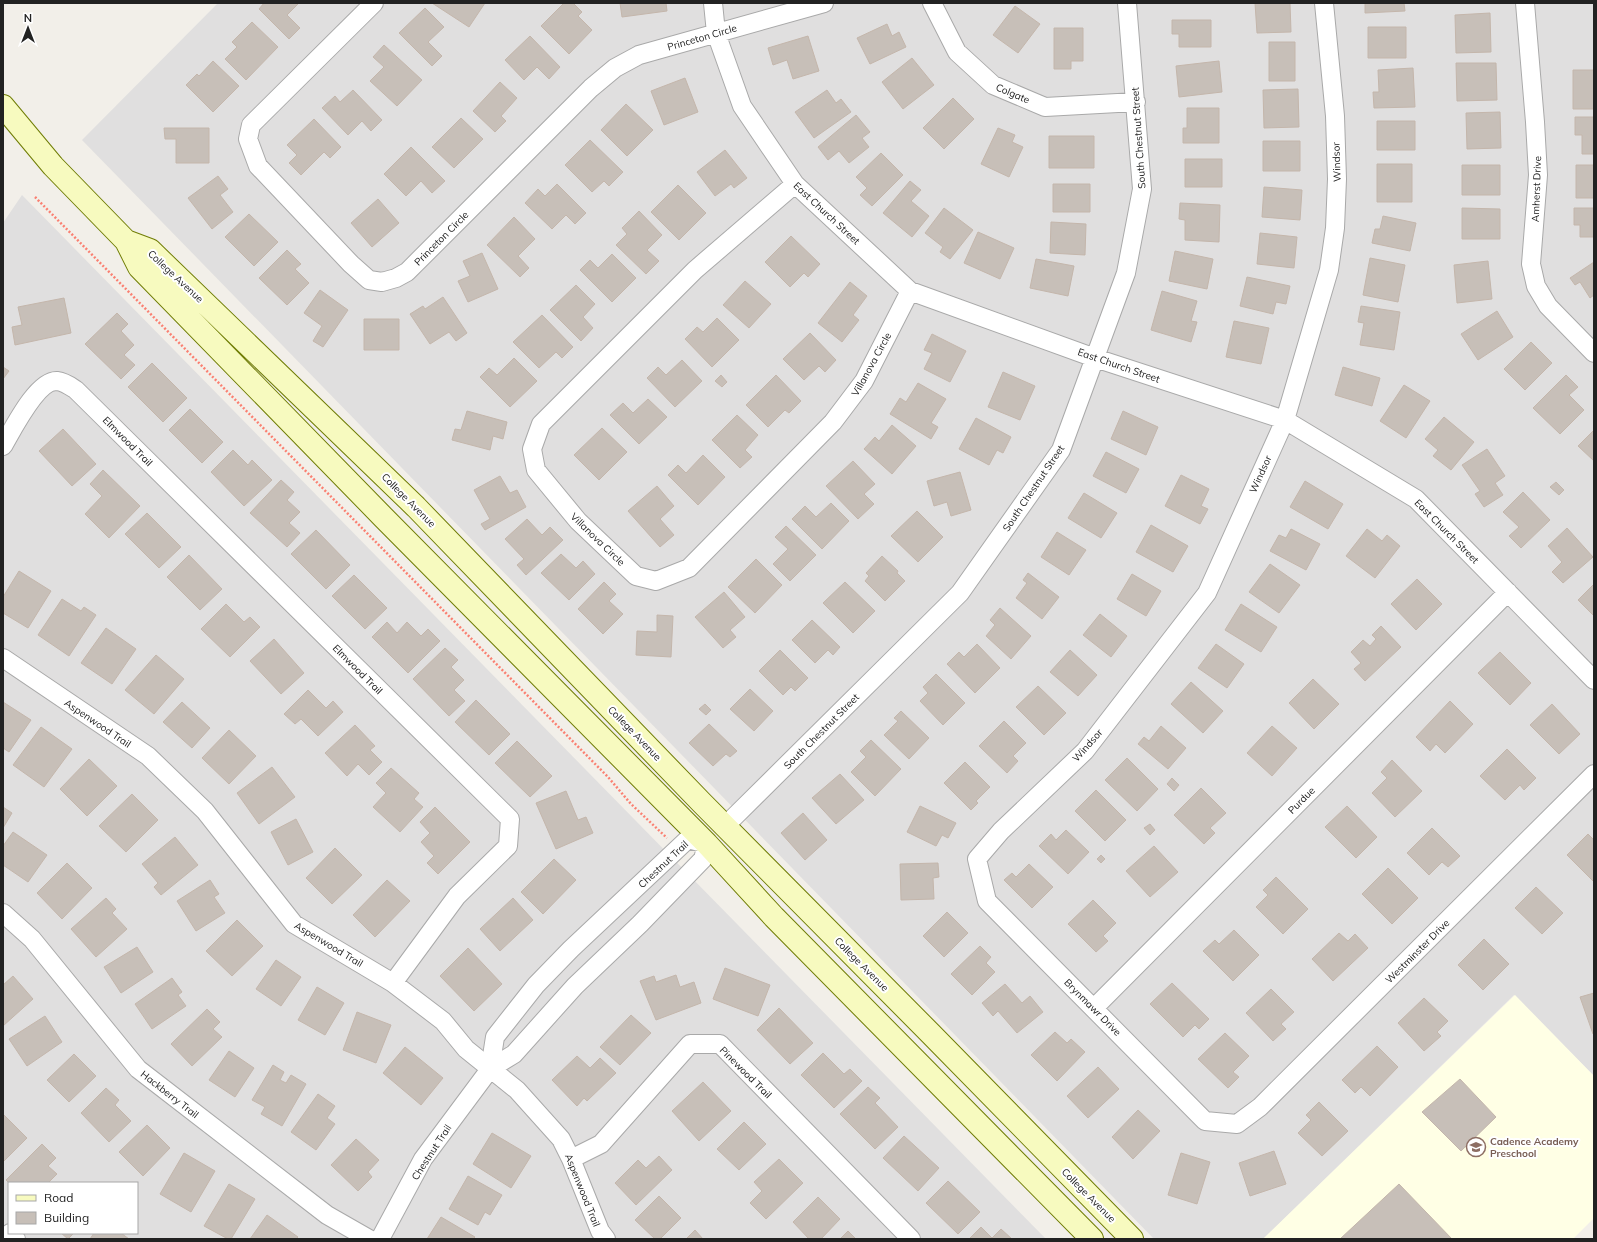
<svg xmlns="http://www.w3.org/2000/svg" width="1597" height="1242" font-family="Mulish,sans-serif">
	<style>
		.residential { fill: #e0dfdf; fill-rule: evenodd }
		.education { fill: #ffffe5 }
		.building { fill: #c7bfb8; stroke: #c4b6ab }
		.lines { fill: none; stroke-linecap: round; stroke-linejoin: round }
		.street-casing { stroke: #a9a9a9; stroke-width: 20 }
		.secondary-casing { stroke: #707d05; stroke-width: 24 }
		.path { stroke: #fa8072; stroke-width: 2.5; stroke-dasharray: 2 2; stroke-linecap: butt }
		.street { stroke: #fff; stroke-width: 18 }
		.secondary { stroke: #f7fabf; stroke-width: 22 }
		.labels { text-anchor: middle; stroke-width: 4; stroke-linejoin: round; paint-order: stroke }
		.street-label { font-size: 10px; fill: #222; stroke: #fff }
		.education-label { font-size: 10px; font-weight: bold; fill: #785e54; stroke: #fff; text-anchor: start }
	</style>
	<rect width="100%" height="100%" fill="#f2efe9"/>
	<path class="residential" d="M218 3H1594V1076L1514 995 1263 1239H1154L82 140Z
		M22 195 1046 1239H3V223ZM9 1183H137V1233H9Z"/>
	<path class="education" d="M1515 995 1594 1076V1218L1573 1239H1263Z"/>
	<path class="building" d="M264 3H299L287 15 300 28 289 39 259 9Z
		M432 3H485L469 27Z
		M564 3H573L582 12 578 16 592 30 569 54 541 26Z
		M620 3H666L667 11 622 17Z
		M1255 3H1290L1291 32 1257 33Z
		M1365 3H1404L1405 11 1365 13Z
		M1015 6 1040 24 1018 53 993 35Z
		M425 8 444 27 428 42 442 56 432 66 399 33Z
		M1490 13 1491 52 1456 53 1455 15Z
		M1172 20H1211V47H1179V34H1172Z
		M252 22 278 47 246 80 225 59 237 47 232 42Z
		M887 24 892 36 899 32 906 47 870 64 857 38Z
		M1368 27H1406V58H1368Z
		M1054 28H1083V61H1071V69H1054Z
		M530 36 560 67 549 79 537 67 524 80 505 60Z
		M808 36 819 71 793 79 787 60 773 65 768 48Z
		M1269 42H1295V81H1269Z
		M384 45 422 80 397 106 370 81 384 67 373 57Z
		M912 58 934 85 903 109 882 82Z
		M213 61 239 86 213 112 186 85 197 74 199 76Z
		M1219 61 1222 92 1179 97 1176 66Z
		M1456 63H1496L1497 100 1457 101Z
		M1413 68 1415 107 1374 108 1373 92H1379L1378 70Z
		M1573 70H1594V109H1573Z
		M685 78 698 112 664 125 651 91Z
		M500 82 517 98 501 116 506 121 495 132 473 111Z
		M1298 89 1299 127 1264 128 1263 90Z
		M353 90 382 120 371 131 362 121 348 135 322 108 335 96 340 102Z
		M827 90 836 103 841 99 851 112 814 138 795 112Z
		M953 98 974 119 944 149 923 128Z
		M626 104 653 130 627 156 601 130Z
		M1187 108H1219V143H1183V128H1187Z
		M1500 112 1501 148 1467 149 1466 113Z
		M856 115 870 132 862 138 869 147 849 163 839 151 828 160 818 147Z
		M1575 117H1594V154H1582V135H1575Z
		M461 118 483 139 454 168 432 147Z
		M314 119 341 147 330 158 324 152 301 175 289 163 297 155 287 145Z
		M1377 121H1415V150H1377Z
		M164 128H209V163H176V139H165Z
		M998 128 1015 135 1012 142 1023 147 1009 177 981 164Z
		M1049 136H1094V168H1049Z
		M590 140 623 172 609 186 604 181 592 192 565 165Z
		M1263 141H1300V171H1263Z
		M411 147 445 181 432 193 421 181 406 196 384 174Z
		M725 150 747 178 734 188 731 184 715 196 697 172Z
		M881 153 903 175 872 206 860 195 867 188 856 177Z
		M1185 159H1222V187H1185Z
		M1377 164H1412V202H1377Z
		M1462 165H1500V195H1462Z
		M1576 165H1594V198H1576Z
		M218 176 228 189 220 195 233 212 212 229 188 198Z
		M910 181 921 190 911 201 929 216 912 237 883 213Z
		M557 184 586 213 575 224 566 215 552 229 525 203 538 189 545 196Z
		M1053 184H1090V212H1053Z
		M678 185 706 213 679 240 651 212Z
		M1264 187 1302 190 1300 220 1262 217Z
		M378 199 399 223 372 247 351 223Z
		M1180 203 1220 205 1219 242 1185 240V220L1179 219Z
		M944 208 973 230 950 259 940 252 943 247 925 233Z
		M1462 208 1500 209V239H1462Z
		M1574 208H1594V237H1580V225H1574Z
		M639 211 662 235 647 250 659 261 646 274 616 245 627 234 622 228Z
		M249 214 278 242 254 266 225 237Z
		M1383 216 1416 223 1410 251 1372 243 1375 229H1380Z
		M514 217 535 239 518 256 529 268 520 277 487 245Z
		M1051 222 1086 224 1085 255 1050 253Z
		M978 232 1014 248 1000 279 964 263Z
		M1260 233 1297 237 1294 268 1257 264Z
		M791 236 820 264 808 277 804 273 790 287 765 262Z
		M287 250 301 264 295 269 309 283 287 305 259 278Z
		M1175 251 1213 259 1207 289 1169 281Z
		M482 253 498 289 468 302 458 281 470 276 463 261Z
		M612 254 636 278 612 302 580 270 590 260 598 268Z
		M1370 258 1405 265 1398 302 1363 295Z
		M1036 259 1074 266 1068 296 1030 288Z
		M1488 261 1492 299 1457 303 1454 265Z
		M1594 262V295L1590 298 1580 282 1575 285 1570 278Z
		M1247 277 1290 286 1286 304 1276 302 1273 314 1240 306Z
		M745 281 771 304 749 328 723 305Z
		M850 282 867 296 853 315 859 320 842 342 818 323Z
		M576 285 595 304 583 317 593 328 581 341 550 310Z
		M320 290 348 310 323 347 313 341 322 326 304 313Z
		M1162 291 1197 301 1191 321 1197 322 1191 342 1151 330Z
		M443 297 467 333 456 341 449 332 430 344 410 314 423 306 425 309Z
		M64 298 71 333 15 345 12 327 22 325 18 307Z
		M1361 306 1400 312 1394 350 1360 345 1364 323 1358 322Z
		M1497 311 1513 337 1478 360 1461 334Z
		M117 313 128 324 121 331 134 345 124 355 135 365 121 379 85 344Z
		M542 315 573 347 562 358 556 352 539 368 513 342Z
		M717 318 739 340 712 367 685 339 697 327 703 332Z
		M364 319H399V350H364Z
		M1234 321 1269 328 1261 364 1226 357Z
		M810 333 836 360 825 372 819 366 804 380 783 359Z
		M932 334 966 351 950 382 924 369 932 353 924 350Z
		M1531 342 1552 363 1525 390 1504 369Z
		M514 358 537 381 510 407 480 377 489 368 497 375Z
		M682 360 702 381 675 407 647 378 658 367 666 375Z
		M152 363 187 398 163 422 128 387Z
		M3 367 9 371 3 379Z
		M1343 367 1380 378 1372 406 1335 395Z
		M1003 372 1035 386 1020 420 988 407Z
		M721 375 727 382 722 387 715 381Z
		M776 375 801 401 789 413 785 410 768 427 746 405Z
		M1566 375 1578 387 1569 395 1584 410 1560 434 1533 408Z
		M918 383 946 399 931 423 938 427 931 439 890 414 900 398 906 402Z
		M1404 385 1430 401 1406 438 1380 421Z
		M648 399 667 417 639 444 610 415 623 403 633 413Z
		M190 409 223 442 202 463 169 430Z
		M467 411 507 422 503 439 493 436 490 450 452 440 455 429 461 430Z
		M1123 411 1158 427 1146 455 1111 439Z
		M737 415 758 435 745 450 752 457 740 468 712 440Z
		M1444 417 1474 442 1451 470 1433 456 1438 450 1425 439Z
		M976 418 1011 437 1003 453 997 450 989 465 959 449Z
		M892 425 916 446 892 474 864 449 875 437 879 441Z
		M602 428 627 452 599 480 574 455Z
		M63 429 96 464 72 486 39 451Z
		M1594 430V461L1578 446Z
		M1487 449 1505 476 1495 483 1503 495 1484 507 1475 494 1480 491 1462 465Z
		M233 450 248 465 252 460 272 480 244 506 211 472Z
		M1106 452 1139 469 1126 493 1093 476Z
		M703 455 725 477 698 505 668 475 678 465 686 473Z
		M853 461 875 484 864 494 874 504 858 519 826 486Z
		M103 470 140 506 109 538 85 514 102 496 90 484Z
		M960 472 971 510 951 516 947 502 934 506 927 481Z
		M1181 475 1209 489 1201 506 1208 509 1200 524 1165 506Z
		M500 476 510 493 517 490 526 507 485 530 481 524 490 519 474 490Z
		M281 480 294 492 287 500 300 512 289 523 300 533 287 547 250 513Z
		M1305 481 1343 504 1328 529 1290 507Z
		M1556 482 1564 490 1559 495 1550 487Z
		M657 486 674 506 660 519 674 535 660 547 628 511Z
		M1523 492 1550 520 1521 548 1509 536 1519 527 1503 512Z
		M1084 493 1117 513 1101 538 1068 518Z
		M831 503 849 521 822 549 792 519 805 506 816 517Z
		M917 511 943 537 918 562 891 536Z
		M147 513 181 547 159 568 125 534Z
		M527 519 542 535 550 527 563 540 526 575 517 565 524 559 505 539Z
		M1151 525 1188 546 1173 572 1136 552Z
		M786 526 816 555 790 581 773 564 788 549 775 537Z
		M1567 528 1593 557 1563 583 1552 572 1562 562 1548 546Z
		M1291 529 1320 544 1306 570 1270 551 1279 535 1286 538Z
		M1367 529 1382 541 1387 535 1400 546 1375 578 1346 556Z
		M316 530 350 565 326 589 291 554Z
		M1057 532 1086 550 1069 575 1041 557Z
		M561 554 576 568 583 561 595 574 569 600 541 573Z
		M189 555 222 589 200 610 167 577Z
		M882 556 898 571 897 573 905 581 885 601 865 581 869 576 866 573Z
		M756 559 782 585 755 613 728 587Z
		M1270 564 1300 585 1279 613 1249 592Z
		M19 571 51 591 28 628 3 613V597Z
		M1028 573 1059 597 1042 619 1016 598 1027 583 1023 580Z
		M1132 574 1161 591 1146 616 1117 599Z
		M354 575 387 608 365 629 332 596Z
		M1417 579 1442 604 1416 630 1391 604Z
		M604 582 616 594 609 601 623 614 603 634 578 609Z
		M845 582 875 611 853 633 823 603Z
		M1594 584V616L1578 600Z
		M724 592 745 617 730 630 736 637 723 648 695 617Z
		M62 599 81 611 84 607 96 615 69 656 38 635Z
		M226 604 244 622 250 617 260 627 230 657 201 629Z
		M1241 604 1277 627 1261 652 1225 630Z
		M1000 608 1031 636 1011 659 986 636 995 625 990 620Z
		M1100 614 1127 636 1111 657 1083 635Z
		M657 615 673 616 671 657 636 655 637 631 657 632Z
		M812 620 840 647 833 655 828 650 815 663 792 640Z
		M387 622 397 633 407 622 421 636 428 629 440 641 408 673 372 637Z
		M1381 626 1401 647 1365 681 1354 669 1361 663 1351 652 1363 640 1370 646 1376 639 1372 635Z
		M106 628 136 649 112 684 81 663Z
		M274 639 304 673 281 694 250 661Z
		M977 644 1000 668 975 693 947 664 959 652 964 657Z
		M1216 644 1244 664 1227 688 1198 668Z
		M445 648 458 660 451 667 464 680 454 690 465 701 449 716 413 679Z
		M780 650 808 678 795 691 791 687 783 695 759 671Z
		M1070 650 1097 675 1078 696 1050 672Z
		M1500 652 1531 683 1510 705 1478 673Z
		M156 655 184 679 154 714 125 690Z
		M936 674 965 703 943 725 920 701 928 693 923 687Z
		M1313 679 1339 704 1314 729 1289 703Z
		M1191 682 1223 711 1203 733 1171 704Z
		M1038 686 1066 713 1044 735 1016 707Z
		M750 689 773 711 754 731 730 709Z
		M308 690 326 708 333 701 343 712 318 736 301 719 295 724 284 714Z
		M476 700 510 734 489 755 455 722Z
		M1450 701 1473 724 1445 753 1436 744 1430 751 1416 737Z
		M3 702 31 720 9 752 3 748Z
		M182 702 210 728 192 748 163 722Z
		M705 704 711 710 706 715 699 709Z
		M1552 704 1580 734 1559 754 1530 725Z
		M901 711 929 738 909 759 884 735 898 721 894 718Z
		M1004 721 1026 743 1013 756 1018 761 1007 773 979 746Z
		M709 724 737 751 730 757 726 754 713 766 689 743Z
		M355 725 375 746 370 750 382 762 369 775 358 764 347 776 325 753Z
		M1161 726 1186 748 1168 769 1138 744 1144 737 1149 741Z
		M1272 726 1297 748 1272 776 1247 753Z
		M41 727 72 749 44 787 13 765Z
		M229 730 256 756 229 784 202 758Z
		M871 740 901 769 875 796 851 772 866 757 860 751Z
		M517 741 552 776 530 797 495 763Z
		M1507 749 1536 778 1524 790 1520 785 1505 800 1480 776Z
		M1127 758 1158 789 1137 811 1105 780Z
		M89 759 117 786 87 816 60 789Z
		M1392 760 1422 791 1395 817 1372 793 1387 778 1381 772Z
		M965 762 990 787 976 801 978 803 971 810 944 783Z
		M272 767 295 797 259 824 237 793Z
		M391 768 419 793 414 799 423 807 400 832 373 807 386 793 376 783Z
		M840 774 864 800 836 824 812 798Z
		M1172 778 1179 785 1174 791 1167 784Z
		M1201 788 1226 813 1210 828 1215 833 1204 844 1174 815Z
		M1096 790 1126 820 1105 841 1075 811Z
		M566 791 578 820 586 817 593 833 556 849 536 803Z
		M132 794 158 820 126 852 99 826Z
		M920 806 956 823 948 838 942 835 936 846 907 832Z
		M1347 806 1377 837 1356 858 1325 827Z
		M3 807 12 813 3 828Z
		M435 807 470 842 438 874 427 863 434 856 421 842 430 833 420 822Z
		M803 813 827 840 805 860 781 833Z
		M296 819 313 852 288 865 271 832Z
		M1150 824 1155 830 1150 835 1144 828Z
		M1432 828 1460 856 1448 867 1442 862 1429 875 1407 853Z
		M1066 830 1089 852 1068 874 1039 846 1051 834 1056 840Z
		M13 832 47 855 28 882 3 865V846Z
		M1588 834 1594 840V882L1567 855Z
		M175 837 198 865 161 895 154 887 158 883 142 864Z
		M1154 846 1178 872 1150 897 1126 871Z
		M335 848 362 875 332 904 306 878Z
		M1101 855 1105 859 1101 863 1097 859Z
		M554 859 576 880 543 914 521 892Z
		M67 863 92 888 62 919 37 893Z
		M938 863 939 877 933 878 934 899 901 900 900 864Z
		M1029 864 1053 887 1032 908 1004 880 1012 873 1016 877Z
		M1388 868 1418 898 1392 924 1362 894Z
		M1276 877 1308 909 1283 934 1256 907 1268 895 1263 890Z
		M210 880 219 894 214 897 225 913 196 931 177 901Z
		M387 880 410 901 375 937 353 915Z
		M1536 887 1563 913 1542 934 1515 908Z
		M106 898 116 909 112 913 127 929 96 957 71 929Z
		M513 898 533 920 500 951 480 929Z
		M1093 900 1116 923 1103 936 1108 941 1096 952 1068 924Z
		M947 912 968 933 944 957 923 936Z
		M237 920 263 946 232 976 206 951Z
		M1234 930 1259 955 1233 981 1203 951 1215 940 1219 944Z
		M1339 933 1348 941 1355 934 1368 948 1333 981 1312 959Z
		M1484 939 1509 964 1483 990 1458 965Z
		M980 946 991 957 986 963 995 972 972 995 951 974Z
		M137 947 153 972 121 993 104 967Z
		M468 948 502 984 474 1011 440 976Z
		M276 960 301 977 281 1006 256 989Z
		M725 968 770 985 758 1016 713 999Z
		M676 975 680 987 694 982 701 1003 656 1020 640 981 654 976 656 982Z
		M13 976 33 999 3 1026V985Z
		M172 978 182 992 178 995 186 1006 152 1029 135 1004Z
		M1172 983 1209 1019 1199 1029 1195 1025 1183 1037 1150 1004Z
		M1005 984 1022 1003 1030 996 1043 1012 1017 1033 998 1011 993 1016 982 1003Z
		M317 987 344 1003 325 1035 298 1020Z
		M1271 989 1294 1012 1281 1024 1286 1029 1273 1041 1246 1013Z
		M1594 993V1033L1593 1034 1580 997Z
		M1424 998 1448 1021 1437 1032 1441 1036 1424 1051 1398 1023Z
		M779 1008 813 1043 790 1064 757 1030Z
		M207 1009 220 1022 213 1029 222 1037 192 1066 171 1044Z
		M357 1012 391 1025 376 1063 343 1050Z
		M631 1015 651 1033 620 1065 600 1047Z
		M45 1016 62 1042 27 1066 9 1039Z
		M1055 1032 1067 1043 1071 1039 1085 1052 1057 1081 1031 1055Z
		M1225 1033 1249 1056 1233 1072 1239 1077 1228 1088 1198 1059Z
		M1377 1046 1398 1067 1370 1096 1361 1087 1355 1093 1342 1080Z
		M405 1047 443 1078 421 1105 383 1073Z
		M229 1051 254 1068 235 1097 209 1080Z
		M823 1053 844 1074 850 1069 862 1081 834 1108 801 1075Z
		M74 1054 96 1076 69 1102 47 1080Z
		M577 1056 590 1068 600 1058 616 1073 587 1101 584 1098 577 1106 552 1080Z
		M273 1065 284 1072 280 1080 286 1083 291 1075 306 1084 282 1126 261 1114 265 1107 252 1100Z
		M1098 1067 1119 1089 1088 1118 1067 1096Z
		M1460 1079 1496 1117 1461 1151 1422 1112Z
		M703 1082 731 1111 699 1141 672 1111Z
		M868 1087 880 1098 875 1103 898 1127 875 1149 840 1114Z
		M106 1088 119 1100 115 1105 131 1121 109 1142 81 1113Z
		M318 1094 335 1106 327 1118 335 1124 316 1150 291 1132Z
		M1319 1102 1348 1131 1322 1156 1298 1133 1311 1120 1306 1115Z
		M1138 1110 1160 1131 1133 1159 1112 1137Z
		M3 1114 27 1138 3 1162Z
		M744 1122 766 1144 739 1170 717 1149Z
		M147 1125 170 1148 143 1176 119 1152Z
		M492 1133 531 1156 511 1188 473 1164Z
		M904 1136 939 1168 918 1191 883 1158Z
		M356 1139 379 1160 368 1172 372 1177 358 1191 331 1165Z
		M42 1144 56 1158 48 1166 57 1174 48 1183H9L6 1180Z
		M1274 1151 1286 1184 1250 1196 1239 1163Z
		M184 1153 215 1171 191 1212 160 1194Z
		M1181 1153 1210 1162 1197 1204 1168 1195Z
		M659 1156 672 1170 636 1205 615 1183 638 1160 646 1168Z
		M779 1159 803 1183 766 1219 750 1203 762 1191 754 1182Z
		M468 1176 502 1195 490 1215 485 1212 478 1225 449 1209Z
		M948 1181 980 1212 958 1234 926 1203Z
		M229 1184 255 1199 231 1239H228L204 1226Z
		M1399 1184 1452 1239H1340Z
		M659 1196 681 1218 660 1239H655L635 1220Z
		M818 1197 840 1219 821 1239H809L793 1222Z
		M267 1215 298 1237 296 1239H250Z
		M441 1217 475 1237 473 1239H427Z
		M981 1227 992 1238 1001 1229 1012 1239H969Z
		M695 1230 703 1239H686Z
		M848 1231 856 1239H840Z
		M61 1233H74L68 1239Z
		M94 1233H121L129 1239H90Z"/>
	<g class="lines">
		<defs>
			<path id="street" d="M374 3 251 125 248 139 258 166 351 264 369 280 382 282 396 278 407 272 591 88 615 68 639 55 824 3
				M713 3 716 33 742 106 795 184 910 291 1095 358 1285 420 1416 499 1594 680
				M932 3 957 52 993 85 1045 107 1136 102
				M1324 3 1335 116 1337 179 1335 228 1329 270 1285 420 1207 593 1085 751 1001 831 977 859 987 901 1205 1121 1237 1124 1260 1107 1594 774
				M1525 3 1535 122 1538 175 1531 264 1536 286 1548 306 1594 353
				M795 184 695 270 541 424 532 449 536 470 578 521 636 576 656 581 689 568 833 422 864 381 910 291
				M3 446C13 429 37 380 57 381 65 382 70 386 76 390L510 819 508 846 457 896 393 983
				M3 658 148 756 205 811 294 924 393 983 443 1021 466 1049 517 1090 561 1139 571 1159 600 1231 606 1239
				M725 826 960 593 1061 450 1126 273 1142 189 1127 3
				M3 913 32 939 138 1069 327 1215 369 1239
				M1094 1008 1508 592
				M571 1159 601 1144 690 1044H720L911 1239
				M10 1233 16 1239
				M380 1239 423 1159 490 1069 514 1054 575 986 640 924 703 859 707 844 688 839 571 949 536 985 495 1037 490 1069"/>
			<path id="secondary" d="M3 106 53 166 126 241 139 267 383 517 707 844 774 917 1092 1239
				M126 241 150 250 416 507 702 803 931 1034 1132 1239"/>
		</defs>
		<use href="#street" class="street-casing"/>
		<use href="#secondary" class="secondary-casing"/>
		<path class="path" d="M35 197 608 777 631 804 667 838"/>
		<use href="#street" class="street"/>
		<use href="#secondary" class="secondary"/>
	</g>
	<defs>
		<symbol id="school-ring" viewBox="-11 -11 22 22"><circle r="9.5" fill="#fff" stroke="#8d6e63" stroke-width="1.5"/><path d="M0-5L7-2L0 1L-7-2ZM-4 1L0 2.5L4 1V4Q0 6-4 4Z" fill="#8d6e63"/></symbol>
	</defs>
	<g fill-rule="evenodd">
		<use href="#school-ring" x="1465" y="1136" width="22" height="22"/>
	</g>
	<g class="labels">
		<g class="street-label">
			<text transform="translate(702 37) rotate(-16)" y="4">Princeton Circle</text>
			<text transform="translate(1013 93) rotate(23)" y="4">Colgate</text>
			<text transform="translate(1138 138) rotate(-94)" y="4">South Chestnut Street</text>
			<text transform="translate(1336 162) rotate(-92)" y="4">Windsor</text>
			<text transform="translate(1536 189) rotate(-88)" y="4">Amherst Drive</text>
			<text transform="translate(827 213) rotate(43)" y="4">East Church Street</text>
			<text transform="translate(441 238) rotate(-45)" y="4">Princeton Circle</text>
			<text transform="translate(176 276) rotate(43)" y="4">College Avenue</text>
			<text transform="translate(871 364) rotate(-61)" y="4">Villanova Circle</text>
			<text transform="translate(1119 365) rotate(19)" y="4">East Church Street</text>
			<text transform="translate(128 441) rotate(45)" y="4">Elmwood Trail</text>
			<text transform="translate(1260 474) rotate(-66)" y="4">Windsor</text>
			<text transform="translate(1033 488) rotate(-56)" y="4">South Chestnut Street</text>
			<text transform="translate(409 500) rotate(45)" y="4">College Avenue</text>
			<text transform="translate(1447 531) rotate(45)" y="4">East Church Street</text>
			<text transform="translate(598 539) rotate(44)" y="4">Villanova Circle</text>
			<text transform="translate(358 669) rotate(45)" y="4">Elmwood Trail</text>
			<text transform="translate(98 723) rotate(34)" y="4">Aspenwood Trail</text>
			<text transform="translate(821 731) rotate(-45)" y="4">South Chestnut Street</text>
			<text transform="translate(635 733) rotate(46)" y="4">College Avenue</text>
			<text transform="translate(1087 745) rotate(-49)" y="4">Windsor</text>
			<text transform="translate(1301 800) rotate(-45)" y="4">Purdue</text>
			<text transform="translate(663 864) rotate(-43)" y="4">Chestnut Trail</text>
			<text transform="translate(329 944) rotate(31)" y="4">Aspenwood Trail</text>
			<text transform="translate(1417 951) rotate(-45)" y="4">Westminster Drive</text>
			<text transform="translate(862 964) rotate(45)" y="4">College Avenue</text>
			<text transform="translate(1093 1007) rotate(45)" y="4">Brynmawr Drive</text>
			<text transform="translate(746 1072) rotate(45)" y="4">Pinewood Trail</text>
			<text transform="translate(170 1094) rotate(38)" y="4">Hackberry Trail</text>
			<text transform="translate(431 1152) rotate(-57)" y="4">Chestnut Trail</text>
			<text transform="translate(583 1190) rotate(68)" y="4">Aspenwood Trail</text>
			<text transform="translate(1089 1195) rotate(45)" y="4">College Avenue</text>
		</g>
		<g class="education-label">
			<text x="1490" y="1145">Cadence Academy<tspan x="1490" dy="12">Preschool</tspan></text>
		</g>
	</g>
	<rect width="1597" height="1242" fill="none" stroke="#222222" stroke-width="8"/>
	<rect x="8" y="1182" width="130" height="52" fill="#ffffff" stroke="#a7a7a7"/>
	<rect x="16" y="1195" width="20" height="6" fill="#f7fabf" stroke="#a7a7a7"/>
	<text x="44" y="1202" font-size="12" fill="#222222">Road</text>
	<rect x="16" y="1212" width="20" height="12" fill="#c7bfb8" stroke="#a7a7a7"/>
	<text x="44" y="1222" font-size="12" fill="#222222">Building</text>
	<g transform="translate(28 28)" stroke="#ffffff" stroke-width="3" paint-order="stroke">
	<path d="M0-3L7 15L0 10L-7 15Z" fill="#222222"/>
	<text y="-6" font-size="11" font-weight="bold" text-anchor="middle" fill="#222222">N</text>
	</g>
</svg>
